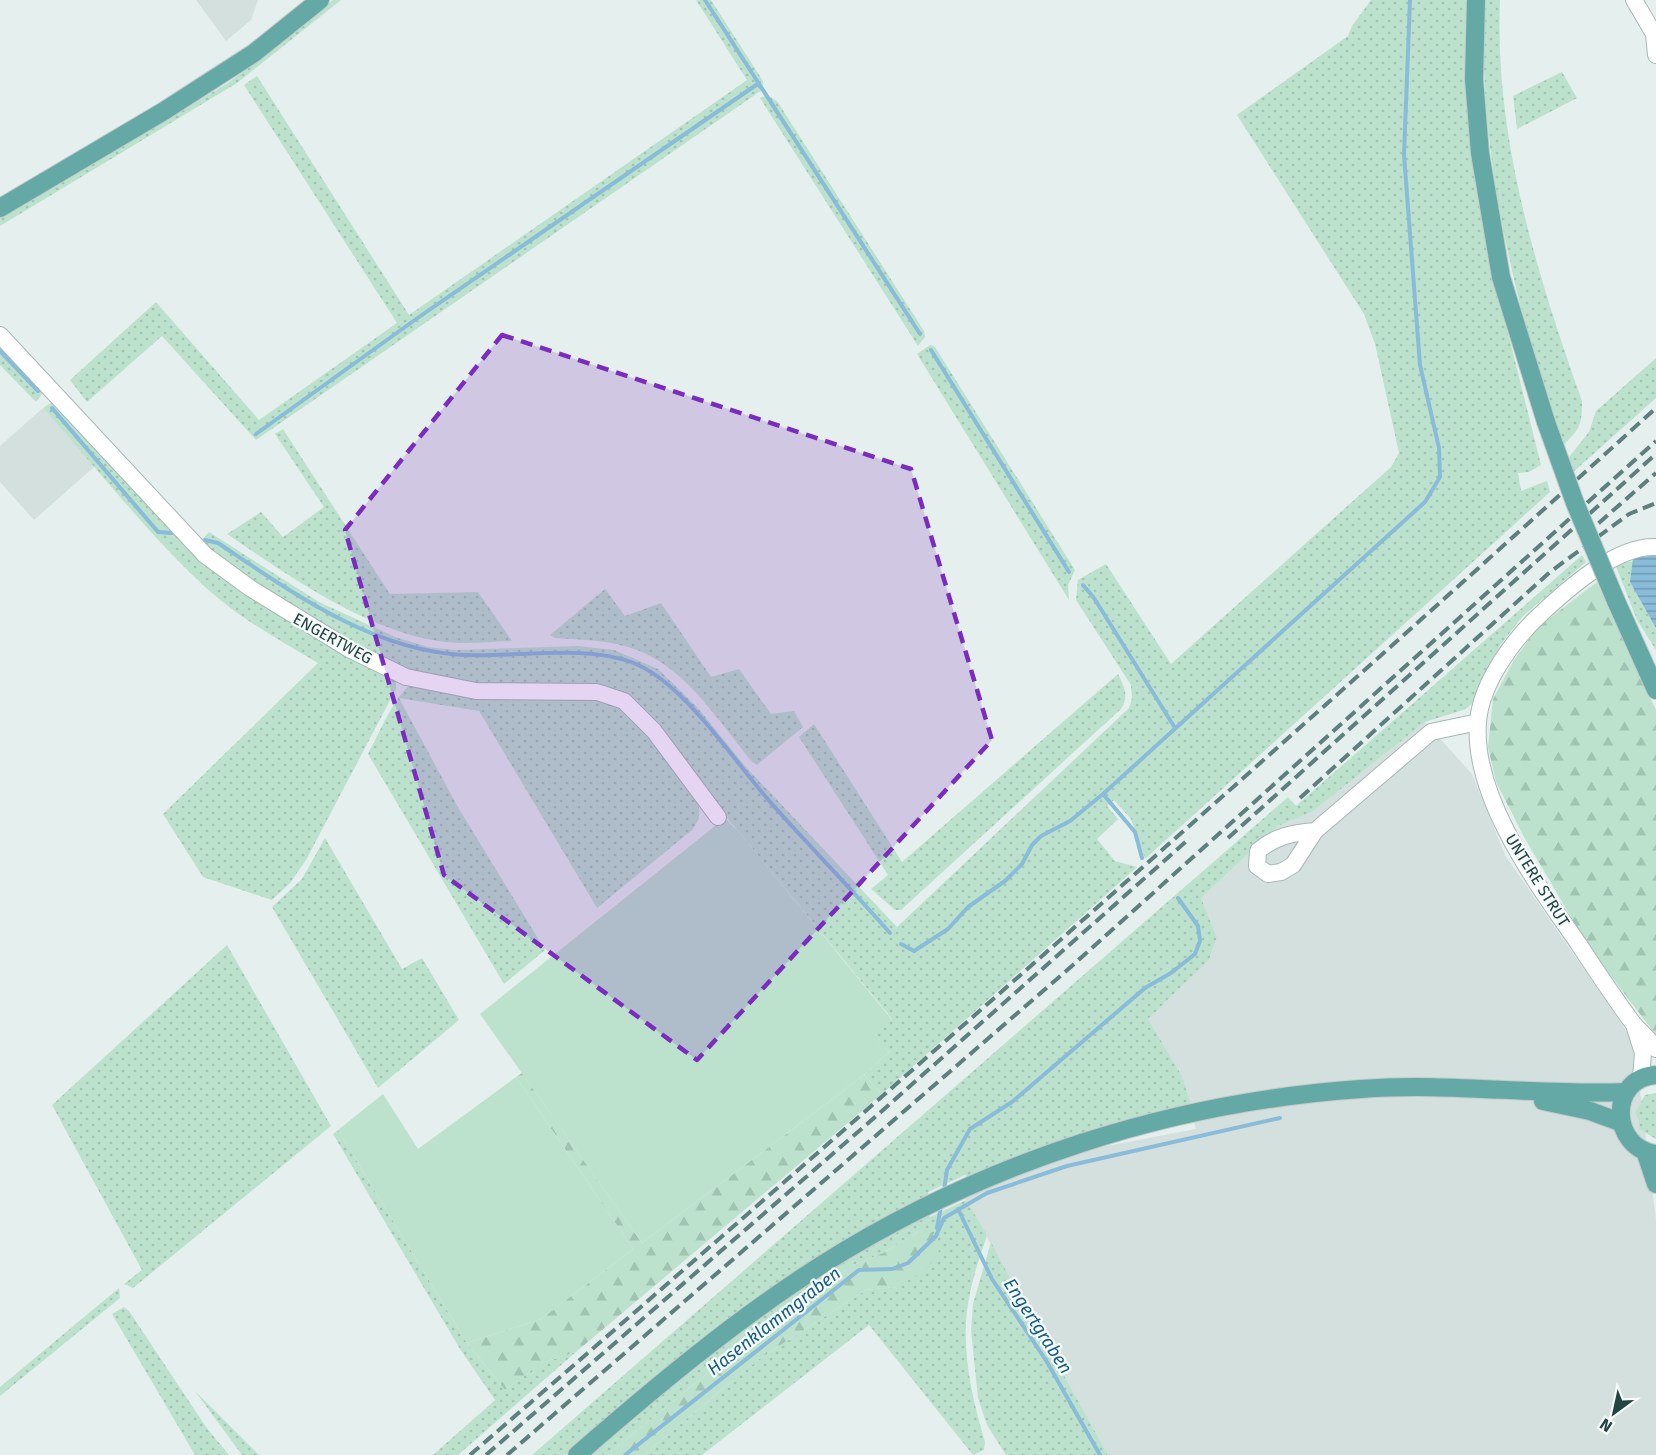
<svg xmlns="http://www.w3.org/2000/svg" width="1656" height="1455" font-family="'Fira Sans',sans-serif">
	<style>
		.built { fill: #d3e0dd }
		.grass { fill: url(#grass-dots) }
		.forest { fill: url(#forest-firs) }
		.park { fill: #bce2ce }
		.water { fill: url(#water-rules) }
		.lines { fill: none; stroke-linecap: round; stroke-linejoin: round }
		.stream { stroke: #89bcd9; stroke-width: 4 }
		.minor-casing { stroke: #a7b8b6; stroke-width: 18 }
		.major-casing { stroke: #c1cbca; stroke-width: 20 }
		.minor { stroke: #fff; stroke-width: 16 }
		.major { stroke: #65a9a6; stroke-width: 18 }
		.rail { stroke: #5d7f7d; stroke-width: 4; stroke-dasharray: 12 6; stroke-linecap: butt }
		.major-bridge-casing { stroke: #c1cbca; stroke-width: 20; stroke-linecap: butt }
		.major-bridge { stroke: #65a9a6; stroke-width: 18 }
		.marked { fill: #7b2cbf; fill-opacity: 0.2; stroke: #7b2cbf; stroke-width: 4.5; stroke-dasharray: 12 8; stroke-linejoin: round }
		.labels { text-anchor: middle; stroke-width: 4.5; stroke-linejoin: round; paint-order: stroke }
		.street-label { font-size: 16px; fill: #224442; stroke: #f6fbfa }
		.water-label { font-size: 18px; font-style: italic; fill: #155c87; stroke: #f6fbfa }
	</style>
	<defs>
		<pattern id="grass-dots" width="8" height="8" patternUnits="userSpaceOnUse" patternTransform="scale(1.5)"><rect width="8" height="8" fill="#bce2ce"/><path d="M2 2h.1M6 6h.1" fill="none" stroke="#a1c3b2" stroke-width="1.8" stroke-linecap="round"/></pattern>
		<pattern id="forest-firs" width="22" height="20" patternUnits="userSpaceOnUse" patternTransform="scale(1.5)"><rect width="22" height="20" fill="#bce2ce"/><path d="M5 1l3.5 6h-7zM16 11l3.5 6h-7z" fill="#a1c3b2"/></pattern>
		<pattern id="water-rules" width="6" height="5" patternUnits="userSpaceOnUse" patternTransform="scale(1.5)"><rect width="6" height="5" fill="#89bcd9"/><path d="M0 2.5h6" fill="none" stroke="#709ab2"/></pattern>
	</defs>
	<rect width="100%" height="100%" fill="#e5efed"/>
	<path class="built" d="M196 0H258L251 20 226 41Z
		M43 408 95 466 34 520 0 482V446Z
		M1425 722 1472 774 1505 855 1634 1042 1656 1220V1455H1108L964 1196 1080 1151 1196 1129 1182 1076 1148 1019 1209 960 1217 937 1201 898 1278 826 1312 812Z"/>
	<path class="grass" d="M333 0H341L237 83 0 226V217L228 83Z
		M696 0H711L763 81 762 90 256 440 162 336 87 402 70 380 156 302 259 420 397 323 244 85 257 76 409 315 747 80Z
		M1371 0H1469L1497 289 1541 465 1529 472 1518 473 1521 491 1547 481 1550 492 1145 859 1131 819 1114 800 1107 806 1118 819 1097 839 1115 861 1137 867 882 1094 864 1075 889 1052 875 1035 892 1019 739 832 623 697 432 679 333 637 199 543 209 532 319 602 395 637 428 647 456 650 578 646 614 650 658 669 698 708 745 766 897 927 1129 708 1132 698 1131 685 1076 600 1078 580 1106 564 1171 664 1391 467 1399 453 1375 344 1364 314 1237 115 1348 36 1352 26Z
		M1485 0H1500C1494 137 1537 274 1582 401 1582 426 1580 429 1561 447 1516 302 1476 154 1485 0Z
		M1562 72 1577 98 1517 129 1513 96Z
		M767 95 777 101 924 331 925 337 918 346 760 98Z
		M0 342 44 391 36 402 0 365Z
		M930 345 935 347 1075 570 1068 585 1069 600 917 354Z
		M1656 358V398L1571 474 1566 461 1589 432 1596 411Z
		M51 403 58 404 187 543 396 681V689L306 860 290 883 272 900 203 877 163 814 318 663C279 640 239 618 205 587 146 532 97 468 43 408Z
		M283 429 390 594 478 592 512 641C488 642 462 645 438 641 361 628 290 576 227 534L261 512 283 537 324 507 275 434Z
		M1582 555 1586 562 1522 617 1501 644 1474 701 1466 709 1425 722 1312 812 1278 826 1201 898 1217 937 1209 960 1148 1019 1182 1076 1191 1106 967 1178 965 1175 928 1192 929 1196 637 1394 565 1455H532L1288 797 1296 806Z
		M1656 558V650L1637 620 1615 564Z
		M605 589 625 616 661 603 711 677 739 669 771 714 794 711 803 727 757 765 752 762C720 723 687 669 637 650 611 640 582 640 555 638L550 635Z
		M1118 674C1125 688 1129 696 1121 709L901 910H895L871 889 888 875 799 737 814 724 902 862Z
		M414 683 593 695 628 712 696 798C701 812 701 818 692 830L597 908 479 711 399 698 459 809 545 950 504 984 368 754C378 736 396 691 414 683Z
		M325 838 402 969 422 958 459 1020 378 1088 272 907 302 879Z
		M227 945 331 1126 133 1288 124 1284 142 1270 52 1105Z
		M1656 1093V1139L1639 1129V1120L1635 1113 1645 1095Z
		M338 1130 467 1343 505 1390 541 1363 576 1352 458 1455H433L495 1400 460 1349 333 1134Z
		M966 1200 987 1235C981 1254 974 1273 970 1293 959 1342 971 1395 985 1442L984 1450 973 1455 869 1325 702 1455H643L759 1359 866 1290 896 1287 921 1230 883 1253 853 1265 715 1367 607 1455H588C644 1407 700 1358 759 1316 814 1278 870 1245 928 1214L930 1217Z
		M991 1242 1005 1269 1108 1455H1006L987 1425 978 1398 971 1331 973 1304Z
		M119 1288 120 1298 0 1396V1387Z
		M124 1307 129 1311 206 1427 229 1455H195L112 1314Z
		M195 1391 259 1455H242Z"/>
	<path class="forest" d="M1597 582 1656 710V1035L1588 946 1524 837 1496 782 1488 747 1493 699 1514 660 1538 627Z
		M522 1073 642 1243 864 1075 882 1094 576 1352 541 1363 505 1390 467 1343 541 1319 633 1249 516 1077Z
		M921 1230 931 1231 940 1249 927 1269 896 1287 866 1290 759 1359 643 1455H607L715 1367 853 1265 883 1253Z"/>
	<path class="park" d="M725 818 739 832 892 1020 875 1035 889 1052 864 1075 642 1243 480 1014Z
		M516 1077 633 1249 541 1319 467 1343 338 1130 383 1094 418 1149Z"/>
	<path class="water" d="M1656 555V628L1630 582 1633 558Z"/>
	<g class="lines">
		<path class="stream" d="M705 0 920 334
			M931 350 1069 572
			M0 351 38 391
			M52 408 158 532 172 533
			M256 434 419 317 759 83
			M205 540 218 543C293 593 371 650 463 655 514 658 583 644 631 662 681 680 730 755 765 796 805 842 849 886 890 933
			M1083 585 1094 598 1175 728
			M1142 858 1135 832 1103 794 1425 502 1440 477 1439 448 1420 365 1404 155 1410 0
			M901 944 914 951 948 929 968 907 1005 881 1022 864 1032 845 1041 836 1070 821 1103 794
			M944 1190 947 1170 970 1129 1012 1102 1145 988 1171 973 1195 954 1200 941 1198 926 1178 898
			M958 1209 992 1279 1047 1362 1100 1455
			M937 1228 941 1206
			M625 1455 859 1270 892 1269 908 1263 936 1236 944 1218 987 1193 1067 1166 1280 1118"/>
		<defs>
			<path id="minor" d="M1634 0 1654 34 1656 55
				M0 335 205 555 250 588 349 649 406 677 476 691 597 692 624 701 654 731 718 817
				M1656 547C1618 545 1571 586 1544 611 1515 637 1481 682 1478 722 1472 797 1537 884 1578 943 1595 969 1613 996 1632 1022 1639 1031 1649 1038 1656 1049
				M1315 831C1293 833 1275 836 1258 851L1257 866 1268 874 1281 872 1293 865 1315 831 1431 732 1478 722
				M1635 1028 1643 1053 1641 1079"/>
			<path id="major" d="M1476 0 1474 79 1480 153 1501 277 1546 422
				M0 208 164 111 254 53 320 0
				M1616 601 1656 690
				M1656 1075C1608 1078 1610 1148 1656 1154
				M1543 1101 1590 1111 1620 1122
				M1645 1151 1656 1184
				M577 1455C655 1387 735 1320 823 1264 985 1162 1170 1102 1361 1089 1450 1082 1538 1096 1626 1092"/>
		</defs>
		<use href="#minor" class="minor-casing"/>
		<use href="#major" class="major-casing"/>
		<use href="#minor" class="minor"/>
		<use href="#major" class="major"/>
		<path class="rail" d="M1585 535 1656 473
			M1300 798 1550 572 1629 514 1656 503
			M1228 838 1656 454
			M470 1455C869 1110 1265 762 1656 408
			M486 1455 874 1118 1190 838
			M507 1455 1073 965 1656 441"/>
		<defs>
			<path id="major-bridge" d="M1546 422 1575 503 1616 601"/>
		</defs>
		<use href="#major-bridge" class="major-bridge-casing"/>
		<use href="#major-bridge" class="major-bridge"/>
	</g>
	<path class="marked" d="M502 335 911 469 992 740 697 1060 444 875 345 530Z"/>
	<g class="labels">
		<g class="street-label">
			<text transform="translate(333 638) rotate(29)" y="6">ENGERTWEG</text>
			<text transform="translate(1538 880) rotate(58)" y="6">UNTERE STRUT</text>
		</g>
		<g class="water-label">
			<text transform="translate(774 1321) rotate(-38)" y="6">Hasenklammgraben</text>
			<text transform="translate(1038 1326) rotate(57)" y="6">Engertgraben</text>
		</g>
	</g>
	<g transform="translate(1614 1413) rotate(213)" stroke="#f6fbfa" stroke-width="4.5" paint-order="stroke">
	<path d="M0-4.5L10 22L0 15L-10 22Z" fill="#224442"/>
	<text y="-9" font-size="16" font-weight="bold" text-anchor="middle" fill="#224442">N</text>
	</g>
</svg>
